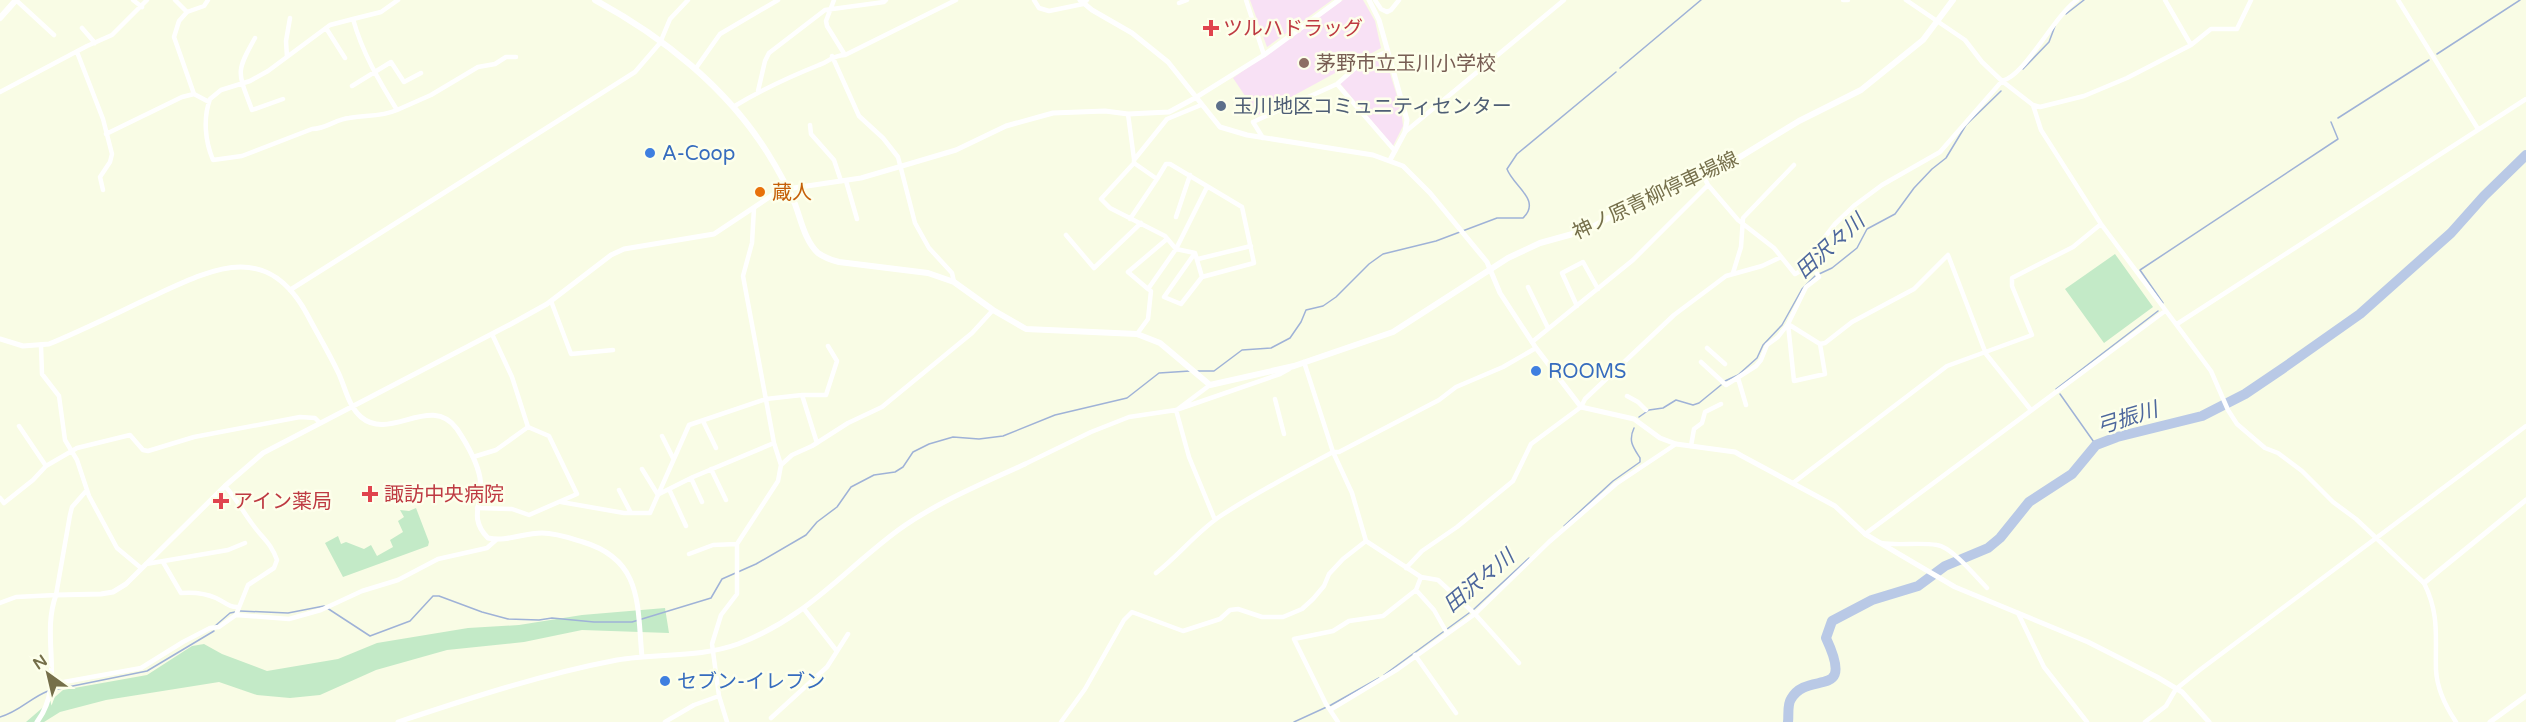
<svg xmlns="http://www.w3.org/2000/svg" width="2526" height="722" font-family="'Varela Round','Noto Sans JP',sans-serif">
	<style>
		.education { fill: #f8e1f5 }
		.green { fill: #c3eac7 }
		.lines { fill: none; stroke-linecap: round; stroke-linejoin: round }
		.stream { stroke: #9fb2d7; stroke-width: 1.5 }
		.river { stroke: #b9c9e6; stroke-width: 10 }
		.minor { stroke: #fff; stroke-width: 4.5 }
		.tertiary { stroke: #fff; stroke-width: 5 }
		.secondary { stroke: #fff; stroke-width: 6 }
		.health-dot { fill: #e0444e; stroke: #fdffeb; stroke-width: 2 }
		.education-dot { fill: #8d6e63; stroke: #fdffeb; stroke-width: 2 }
		.service-dot { fill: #5c6f8a; stroke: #fdffeb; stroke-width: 2 }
		.shop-dot { fill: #3f7fe0; stroke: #fdffeb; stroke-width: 2 }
		.food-dot { fill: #e8710a; stroke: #fdffeb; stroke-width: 2 }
		.labels { text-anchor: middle; stroke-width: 5; stroke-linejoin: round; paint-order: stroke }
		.health-label { font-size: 20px; fill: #be3a42; stroke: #fdffeb; text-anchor: start }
		.education-label { font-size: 20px; fill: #785e54; stroke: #fdffeb; text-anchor: start }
		.service-label { font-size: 20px; fill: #4e5e75; stroke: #fdffeb; text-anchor: start }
		.shop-label { font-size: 20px; fill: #366cbe; stroke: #fdffeb; text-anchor: start }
		.food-label { font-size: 20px; fill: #c56008; stroke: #fdffeb; text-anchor: start }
		.street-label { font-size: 20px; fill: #756f4a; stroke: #fdffeb }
		.water-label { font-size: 21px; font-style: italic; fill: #4d679d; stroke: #fdffeb }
	</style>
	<rect width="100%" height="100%" fill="#f9fce5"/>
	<path class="education" d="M1250 0H1332L1267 47Z
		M1343 0H1363L1375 21 1381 48 1258 115 1233 78Z
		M1384 54 1401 109 1403 126 1393 146 1338 81Z"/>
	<path class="green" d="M2115 254 2153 307 2104 343 2065 289Z
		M416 508 429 542 428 546 343 577 325 543 338 536 341 544 346 542 364 549 371 545 377 556 393 547 390 540 403 532 398 521 404 517 400 510 409 511Z
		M665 608 669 633 582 630 524 642 447 650 376 670 320 695 290 698 257 695 219 682 106 700 60 712 44 722H26L63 690 147 675 192 646 204 644 222 654 267 671 338 659 377 643 468 628 519 625 582 615Z"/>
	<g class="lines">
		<path class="stream" d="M2066 14 2084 0
			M2437 54 2520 0
			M1620 68 1701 0
			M2023 69 2049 42 2055 26
			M2338 118 2429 60
			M1819 274 1832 268 1857 248 1867 229 1895 214 1914 188 1932 169 1946 158 1966 125 2001 91
			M2163 303 2140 270 2338 139 2331 122
			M1198 371H1214L1242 350 1271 348 1290 338 1301 322 1306 310 1323 306 1336 297 1369 264 1383 254 1436 241 1497 218H1523C1542 200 1513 186 1507 169L1517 154 1616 72
			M1725 381 1738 375 1757 358 1763 345 1782 325 1802 289 1815 276
			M2056 389 2158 311
			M2060 394 2096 445
			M1639 417 1649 410 1663 408 1676 400 1693 405 1699 403 1721 385
			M1564 526 1613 481 1640 462V458C1633 447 1628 441 1634 428
			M1473 610 1529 558
			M240 611 288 613 324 606 370 636 410 621 433 596H439L482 612 508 619 539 620 552 618 594 622H632L711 598 722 579 756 564 806 535 817 522 837 507 851 487 874 475 895 472 903 467 913 452 929 444 953 437 979 439 1003 436 1055 415 1127 398 1159 373 1190 371
			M215 626 230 613 235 612
			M1384 675 1469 613
			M53 690 147 671 214 631
			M0 717C19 712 30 698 48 691
			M1294 722 1331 705 1379 678"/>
		<path class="river" d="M1788 722C1789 715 1787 705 1791 699 1808 669 1856 702 1826 638L1832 621 1872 600 1918 586 1945 566 1988 548 2000 538 2029 502 2072 474 2096 445 2117 437 2202 416 2245 394 2282 369 2360 314 2451 233 2484 196 2526 155"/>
		<path class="minor" d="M16 0 54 35
			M133 0 142 7
			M175 0 187 12 204 6 208 0
			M834 0 826 21 827 26 845 55
			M1034 0 1039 8 1049 11 1083 4 1087 0
			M1246 0 1264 55
			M1375 0 1381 9 1387 12 1391 10 1399 0
			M1843 0H1848
			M1906 0 1965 40 1982 62 2002 81 2033 105 2040 107 2084 96 2127 78 2191 45 2211 29H2237L2251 0
			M2165 0 2191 45
			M2398 0 2478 129
			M1179 3 1187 0
			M187 12 179 21 174 37 194 94
			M353 19C362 52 379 81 397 110 381 117 365 115 349 118 336 119 326 129 312 129L242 156 213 160C205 141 203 118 210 99L221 90 250 81 268 71 330 25Z
			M353 19 381 12 398 0
			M82 28 95 43
			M326 28 345 58
			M255 38C235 73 238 72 252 110L283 99
			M77 52 103 119 112 154 110 162 100 177 103 190
			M832 56 859 116 883 138 898 157 915 223 929 248 952 273 954 282
			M287 57 286 41 290 18
			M696 68 720 34 778 0
			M1337 84 1395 151
			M352 86 391 62 404 82 421 73
			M758 91 765 61 769 53 825 10 884 2 886 0
			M0 92 87 46 112 35 147 0
			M1201 105 1167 119 1134 160V163L1101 199 1110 208 1165 236 1176 249 1207 187
			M2033 105 2041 130 2101 224 2211 371 2228 410 2237 424 2265 448 2278 453 2302 471 2333 502 2356 519 2424 583C2440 615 2435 638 2436 670 2437 689 2446 707 2456 722
			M733 107C761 90 789 77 819 65 831 61 830 56 845 55L956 0
			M397 110 431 95 478 67 495 64 506 57H516
			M1128 114 1134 159
			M564 117 635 72 660 43 670 19 688 0
			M810 125 811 134 834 160 841 181
			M1405 132 1564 0
			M106 134 182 97 194 94 209 102
			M1263 138 1253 122 1337 84 1362 62 1384 53
			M1134 163 1157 179 1166 164H1170L1242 207 1254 263 1202 277 1181 304 1164 297 1195 253 1202 277
			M1702 173 1708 185 1738 220 1774 248 1795 274 1812 265 1821 242 1835 224 1855 205 1882 185 1940 152 2002 81C2025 76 2053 17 2077 0
			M846 181 857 219
			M1176 217 1190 175
			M1130 219 1157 179
			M1066 235 1094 268 1141 223
			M1167 239 1128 272 1148 289 1176 249 1195 253
			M1198 259 1251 246
			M1812 265 1819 277 1806 287 1788 324 1820 344 1825 343 1852 322 1914 289 1948 255 1986 354 2031 410
			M1733 273 1741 247 1743 218 1794 165
			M1528 287 1548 328
			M551 301 571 354 613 350
			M1577 306 1562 273 1583 262 1598 289
			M1788 324 1794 381 1825 374 1820 344
			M2177 324 2526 99
			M492 334 512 377 528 427
			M1137 334 1148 319 1151 291 1148 289
			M1532 342 1633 260 1708 185
			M41 346 42 374 59 396 65 440 77 460 89 496 117 548 141 568
			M1707 348 1725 364
			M1304 362 1333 452 1352 493 1366 541 1421 577 1438 580 1475 614 1519 663
			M1701 362 1726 385 1756 366 1761 360 1767 345 1778 337 1788 324
			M1738 378 1746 405
			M802 395 817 443
			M1627 396 1638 402 1646 410
			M1275 399 1284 434
			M1178 409 1210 385
			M1176 410 1189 457 1215 520
			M703 421 716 448
			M19 426 46 466
			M662 436 673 458
			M1691 446 1694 429 1702 423 1705 412 1721 404
			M473 457 496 450 528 427
			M1025 464 1091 432 1129 417 1176 410 1280 374 1289 369
			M781 465 792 455 812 446 848 423 882 407 972 333 993 310
			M642 469 658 495
			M711 469 726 500
			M691 478 702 502
			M1793 483 1947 366 2032 335 2012 286V278L2073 247 2101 224
			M225 486C236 498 243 512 253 525 263 539 271 543 277 560L274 568 248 585 236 615
			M669 489 686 526
			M619 490 631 513
			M659 494 693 477 774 443
			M0 498 4 503 33 480 46 466 77 448 130 435 143 450 148 451 194 437 300 417 315 418 319 422
			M561 502 624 513H650L689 425 766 399 802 395H826L837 361 828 346
			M477 508 512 509 529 515 577 494 549 436 528 427
			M1865 534 2165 311
			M1881 543C1899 546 1919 542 1937 545 1952 547 1976 577 1987 588
			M689 554 713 545 737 544
			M163 562 181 593C193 592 205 593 216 598 225 602 229 608 239 607
			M146 564 228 550 245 543
			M1406 568 1422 551 1457 527 1513 481 1531 444 1581 407 1585 399 1674 315 1726 276 1762 266 1781 257
			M1156 573C1178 556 1196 533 1219 517 1255 493 1294 473 1333 452H1339L1439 400 1456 387 1503 367 1536 348
			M1416 590 1434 610 1447 633
			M0 603 16 597 56 595 70 515 72 507 87 490
			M804 609 836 650
			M2018 613 2044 667 2087 722
			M1415 655 1456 713
			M53 684 141 668 183 642 210 628 219 627 236 615 289 619 321 610 362 591 398 580 438 559 487 548 496 540
			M1330 710 1398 669 1475 614 1549 542 1616 484 1676 444
			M771 718 827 667 848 634
			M665 722 694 705 719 696
			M727 722 719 696 712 644 721 615 737 594V544L778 481 781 465 774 443 743 276 752 243 754 208
			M1061 722 1085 689 1124 620 1132 612 1183 631 1220 619 1230 610 1238 609 1262 617H1283L1302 609 1313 599 1324 586 1329 574 1343 559 1366 541
			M1338 722 1326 704 1294 639 1333 631 1349 621 1383 616 1416 590 1421 577
			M2145 722 2166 706 2176 689 2201 669 2526 426"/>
		<path class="tertiary" d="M1080 0 1092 10 1132 33 1168 62 1220 127 1247 135 1373 155 1403 166 1430 193 1487 262 1500 293 1536 348 1581 407 1634 419 1660 438 1676 444 1735 452 1742 456 1835 506 1865 534 1955 587 2088 642 2157 677 2182 692 2209 722
			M1369 0 1379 20 1407 120 1405 132 1390 160
			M290 290 564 117
			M0 339 23 346 49 344C83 330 115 314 149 298 210 270 267 238 308 316 318 335 329 353 338 372 345 386 348 406 361 417 390 442 431 393 457 429 467 444 477 461 480 478 484 502 467 517 488 538 507 542 523 533 542 533 556 533 570 538 583 542 643 560 637 605 642 657
			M2424 583 2526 500
			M37 722C66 683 40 639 56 595L101 594 113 592 126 584 225 486 263 453 511 324 547 304 611 255 624 249 714 234 780 190 861 178 902 166 956 150 1006 126 1053 113 1105 111 1128 114 1169 112 1195 98 1264 55 1339 0
			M398 722C470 698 543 674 617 660 658 653 699 658 738 644 806 618 841 573 897 531 935 503 982 484 1025 464
			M2490 722 2526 696"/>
		<path class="secondary" d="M595 0C662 36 726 87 767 152 777 168 787 186 795 204 801 220 805 241 818 253 825 258 831 260 839 262L928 273 954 282 993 310 1026 329 1137 334 1160 343 1210 385 1294 366 1393 332 1508 258 1540 243 1587 230 1668 185 1740 157 1799 121 1861 90 1923 40 1953 0
			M0 18 16 0"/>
	</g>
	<g class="health-dot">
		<path d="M1208 19h6v6h6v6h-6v6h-6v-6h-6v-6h6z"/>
		<path d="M367 485h6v6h6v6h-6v6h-6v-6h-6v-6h6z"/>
		<path d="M218 492h6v6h6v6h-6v6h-6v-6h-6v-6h6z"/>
	</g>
	<circle class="education-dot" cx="1304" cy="63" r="6"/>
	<circle class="service-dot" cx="1221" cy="106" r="6"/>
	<g class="shop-dot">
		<circle cx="650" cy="153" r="6"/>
		<circle cx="1536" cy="371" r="6"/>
		<circle cx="665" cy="681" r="6"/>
	</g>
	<circle class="food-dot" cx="760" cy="192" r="6"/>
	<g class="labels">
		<g class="health-label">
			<text x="1223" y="35">ツルハドラッグ</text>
			<text x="384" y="501">諏訪中央病院</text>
			<text x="233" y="508">アイン薬局</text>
		</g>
		<g class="education-label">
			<text x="1316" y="70">茅野市立玉川小学校</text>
		</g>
		<g class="service-label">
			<text x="1233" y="113">玉川地区コミュニティセンター</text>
		</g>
		<g class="shop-label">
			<text x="662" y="160">A-Coop</text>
			<text x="1548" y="378">ROOMS</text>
			<text x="677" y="688">セブン-イレブン</text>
		</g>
		<g class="food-label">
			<text x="772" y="199">蔵人</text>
		</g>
		<g class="street-label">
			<text transform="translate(1655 195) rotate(-25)" y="7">神ノ原青柳停車場線</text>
		</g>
		<g class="water-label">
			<text transform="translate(1830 246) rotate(-42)" y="7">田沢々川</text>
			<text transform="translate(2127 418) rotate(-17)" y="7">弓振川</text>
			<text transform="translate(1479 581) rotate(-40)" y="7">田沢々川</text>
		</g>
	</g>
	<g transform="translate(48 674) rotate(326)" stroke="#fdffeb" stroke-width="4.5" paint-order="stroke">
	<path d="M0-4.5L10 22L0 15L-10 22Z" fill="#756f4a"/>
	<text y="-9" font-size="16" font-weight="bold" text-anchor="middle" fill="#756f4a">N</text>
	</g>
</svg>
